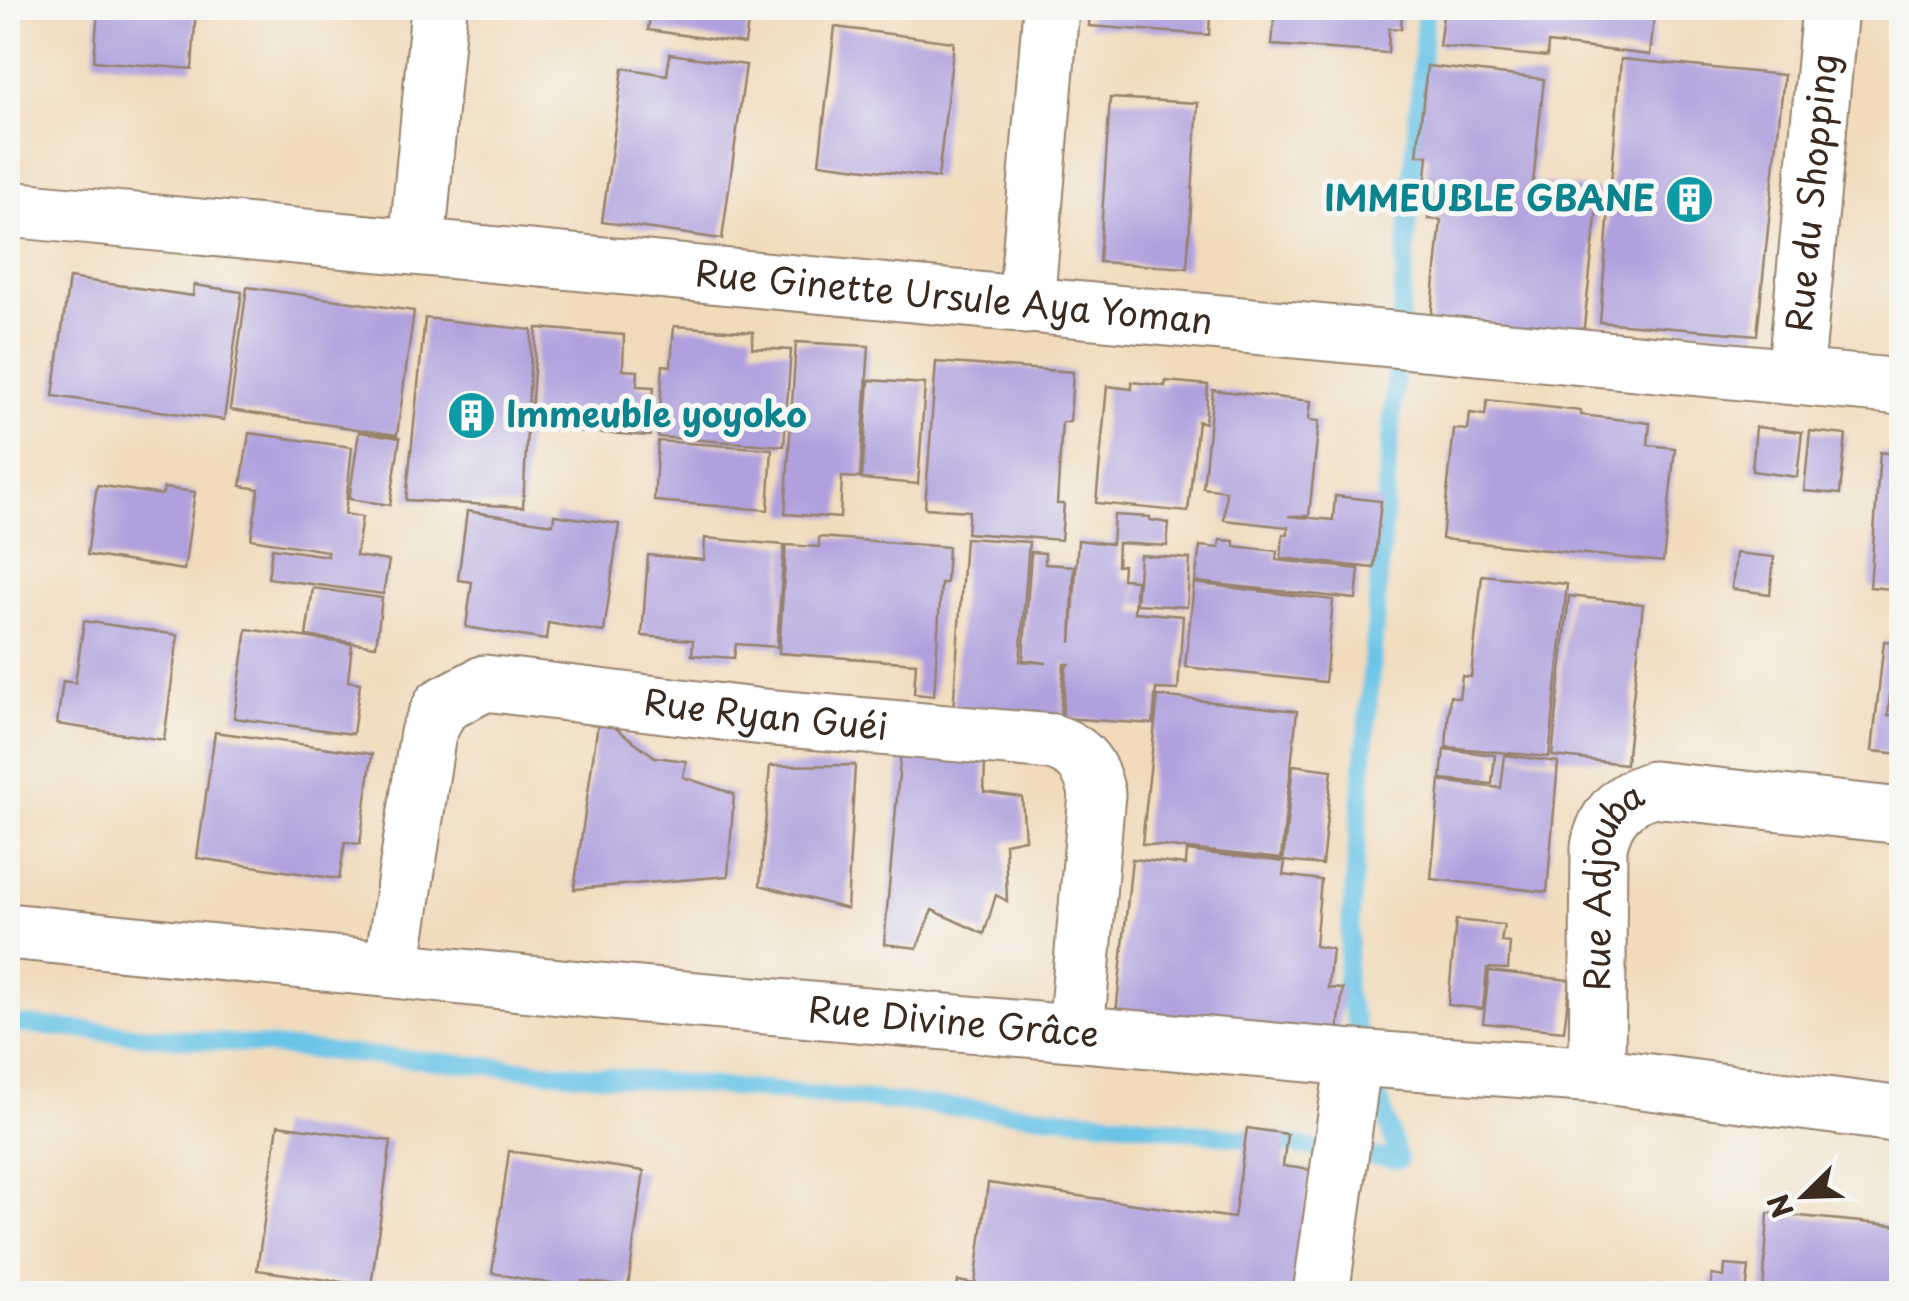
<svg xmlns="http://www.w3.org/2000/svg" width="1909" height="1301" font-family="'Playpen Sans',sans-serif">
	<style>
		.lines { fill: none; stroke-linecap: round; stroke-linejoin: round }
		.stream { stroke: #6ac4e7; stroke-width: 18 }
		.building { fill: #b0a1de }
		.minor-casing { stroke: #96826d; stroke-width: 59 }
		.minor { stroke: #fff; stroke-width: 55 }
		.labels { text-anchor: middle; stroke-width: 10; stroke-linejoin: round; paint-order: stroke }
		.street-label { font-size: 35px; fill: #3b2a1e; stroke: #f6f6f2 }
		.culture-label { font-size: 35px; font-weight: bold; fill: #0d838f; stroke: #f6f6f2; text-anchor: end }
	</style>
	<rect width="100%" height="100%" fill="#f6f6f2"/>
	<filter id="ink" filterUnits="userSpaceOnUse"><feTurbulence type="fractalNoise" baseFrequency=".01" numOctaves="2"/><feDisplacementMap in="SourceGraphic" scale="20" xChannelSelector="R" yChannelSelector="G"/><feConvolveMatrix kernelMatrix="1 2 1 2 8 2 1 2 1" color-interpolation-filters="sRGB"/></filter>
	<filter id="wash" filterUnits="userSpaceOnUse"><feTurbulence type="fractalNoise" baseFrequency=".0048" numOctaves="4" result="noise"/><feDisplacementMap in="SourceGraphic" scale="40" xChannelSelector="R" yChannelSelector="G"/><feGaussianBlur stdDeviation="2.25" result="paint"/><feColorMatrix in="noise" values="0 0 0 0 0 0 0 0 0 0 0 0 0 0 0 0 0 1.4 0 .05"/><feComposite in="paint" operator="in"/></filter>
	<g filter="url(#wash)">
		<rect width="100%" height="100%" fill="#f1dbbc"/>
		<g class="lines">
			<path class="stream" d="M8 1027 16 1024 1122 1122 1399 1160 1345 989 1426 8"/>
		</g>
		<g id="blocks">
			<path class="building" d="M98 8H196L192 69 94 61Z
				M651 8H750L745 44 648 30Z
				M1090 8H1229V17L1210 15 1209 35 1089 26Z
				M1275 8H1402L1401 29 1389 28 1388 53 1272 45Z
				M1444 8H1655L1650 55 1548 43 1547 57 1439 46Z
				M835 27 954 42 938 178 819 163Z
				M670 54 746 65 722 239 602 222 623 68 667 75Z
				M1621 59 1784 75 1757 335 1600 322Z
				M1427 66 1544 79 1533 183 1599 190 1582 345 1430 328 1441 220 1428 219 1431 188H1425L1428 155H1417Z
				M1110 98 1198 103 1187 268 1099 262Z
				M69 278 193 296 194 285 242 292 224 420 53 396Z
				M247 287 414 311 397 435 230 410Z
				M425 318 532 330 523 507 406 500Z
				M674 326 753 332 752 348 791 350 784 446 658 437 663 365 671 366Z
				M537 328 624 335 623 370 638 371 637 386 654 387 650 436 530 428Z
				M796 342 869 346 860 478 842 477 840 518 785 514Z
				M936 362 1073 372 1070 422H1062L1057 504H1064L1061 540 967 533 969 511 925 508Z
				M869 380 925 384 918 484 862 479Z
				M1166 381 1208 385 1205 423 1198 421 1188 512 1096 503 1107 386 1132 389V382L1165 386Z
				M1213 390 1311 401 1309 420 1319 421 1309 516H1288L1333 520 1335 496 1381 501 1374 568 1281 558 1283 534H1288V527L1224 520 1226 491 1203 488Z
				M1487 400 1581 411V415L1650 423 1648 445 1675 448 1663 562 1442 539 1454 429 1468 430 1470 413 1485 415Z
				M1756 427 1802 432 1797 477 1752 471Z
				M1810 431 1846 435 1840 494 1804 491Z
				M359 432 400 438 390 505 349 499Z
				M249 433 352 447 345 514 362 517 356 556 389 561 383 594 268 578 272 548 328 556 327 551 251 539 259 489 241 486Z
				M658 441 772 449 768 510 654 501Z
				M1880 452 1902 455V590L1870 587Z
				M97 485 162 495 164 488 195 492 184 570 87 555Z
				M467 511 553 524 554 515 619 524 604 632 548 623 546 640 466 627 472 582 458 580Z
				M1114 515 1150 517V520L1169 523 1167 546 1118 543 1117 566 1123 565 1122 579 1136 580 1134 612 1183 616 1178 690 1156 689 1153 724 1062 718 1066 667 1069 664H1064L1060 719 953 711 965 538 1029 542 1020 661 1047 663 1023 660 1031 552 1045 553V564L1074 566 1071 643 1078 540 1112 544Z
				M819 537 948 547 946 583H941L934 696 914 694 916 663 779 653 786 545 819 547Z
				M705 538 784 545 777 647 736 644 734 658 692 655 693 640 642 636 648 555 704 560Z
				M1220 540 1234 541V546L1277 551 1276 560 1359 569 1356 599 1195 582 1200 546 1219 548Z
				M1736 553 1774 557 1770 594 1732 589Z
				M1140 555 1190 559 1187 607 1136 604Z
				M1482 575 1567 584 1549 757 1446 747 1450 696 1459 698 1462 676 1471 677Z
				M1194 583 1333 600 1325 682 1185 667Z
				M313 588 382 598 376 646 306 636Z
				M1569 596 1643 604 1626 764 1552 756Z
				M84 621 178 635 164 740 57 724 63 681 75 683Z
				M247 629 352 644 348 681 360 683 353 734 234 718Z
				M1884 641 1902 643V659L1894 658 1888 715 1902 716V754L1872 751Z
				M1158 696 1297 711 1281 859 1142 844Z
				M599 716 655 757 686 761 683 777 734 794 728 876 574 889Z
				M215 732 372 754 360 844 345 842 339 879 197 858Z
				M1444 749 1495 755 1492 784 1441 779Z
				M901 750 985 762 984 792 1022 797 1025 839 1005 843 1007 901 996 895 984 934 932 910 917 948 884 944Z
				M1505 755 1558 762 1547 892 1431 879 1440 781 1501 788Z
				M855 765 847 909 760 885 770 766Z
				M1293 765 1332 770 1322 865 1283 861Z
				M1187 851 1285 862 1283 875 1321 880 1315 946 1332 949 1328 988 1343 989 1336 1047 1115 1023 1132 859 1186 865Z
				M1456 920 1504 925 1501 942 1510 943 1508 969 1487 968 1483 1009 1448 1005Z
				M1489 971 1570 980 1564 1031 1483 1023Z
				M278 1125 391 1141 371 1286 257 1270Z
				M1247 1128 1287 1134 1283 1166 1311 1170 1294 1294H956L958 1281 975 1284 988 1183 1234 1218Z
				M509 1151 644 1171 628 1287 582 1281 580 1289 492 1273Z
				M1768 1213 1902 1226 1898 1291 1888 1290V1294H1763Z
				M1725 1265 1749 1267 1746 1294H1710L1712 1275 1724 1277Z"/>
		</g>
	</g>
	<g filter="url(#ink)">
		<use href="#blocks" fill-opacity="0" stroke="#96826d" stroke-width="2.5"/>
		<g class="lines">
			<defs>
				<g id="minor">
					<path id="s1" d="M8 209 1902 387"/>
					<path d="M417 246 439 8"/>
					<path d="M1026 306 1051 8"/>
					<path id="s2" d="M1795 377 1830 8"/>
					<path id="s3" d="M8 931 630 994 1354 1058 1597 1075 1902 1115"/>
					<path id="s4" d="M392 968 428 733 441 706 485 683 763 717 1052 742C1080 751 1091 765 1097 794L1076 1031"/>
					<path id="s5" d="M1597 1075 1599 847C1605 815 1622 798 1653 789L1902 816"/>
					<path d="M1321 1294 1354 1058"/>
				</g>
			</defs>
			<use href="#minor" class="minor-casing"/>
			<use href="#minor" class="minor"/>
		</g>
	</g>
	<defs>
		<symbol id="building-disc" viewBox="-11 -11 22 22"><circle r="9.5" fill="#0f9aa8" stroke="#f6f6f2"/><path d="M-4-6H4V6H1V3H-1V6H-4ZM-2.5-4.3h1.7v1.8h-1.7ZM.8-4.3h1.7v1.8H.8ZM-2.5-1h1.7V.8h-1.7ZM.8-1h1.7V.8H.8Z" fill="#fff"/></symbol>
	</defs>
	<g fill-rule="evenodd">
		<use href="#building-disc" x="1662" y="172" width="55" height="55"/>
		<use href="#building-disc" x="444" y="388" width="55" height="55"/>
	</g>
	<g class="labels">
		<g class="street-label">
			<text dy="12" stroke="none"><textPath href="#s2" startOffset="185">Rue du Shopping</textPath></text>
			<text dy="12" stroke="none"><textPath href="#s1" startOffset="950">Rue Ginette Ursule Aya Yoman</textPath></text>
			<text dy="12" stroke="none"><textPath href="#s4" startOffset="600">Rue Ryan Guéi</textPath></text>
			<text dy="12" stroke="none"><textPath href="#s5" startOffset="192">Rue Adjouba</textPath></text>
			<text dy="12" stroke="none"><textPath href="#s3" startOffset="950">Rue Divine Grâce</textPath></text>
		</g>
		<g class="culture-label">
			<text x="1655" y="211">IMMEUBLE GBANE</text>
			<text x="506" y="427" text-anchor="start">Immeuble yoyoko</text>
		</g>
	</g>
	<rect width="1909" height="1301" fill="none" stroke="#f6f6f2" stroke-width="40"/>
	<g transform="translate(1804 1196) rotate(247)" stroke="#f6f6f2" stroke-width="8" paint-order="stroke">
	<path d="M0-8L18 38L0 25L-18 38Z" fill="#3b2a1e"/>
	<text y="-15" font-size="28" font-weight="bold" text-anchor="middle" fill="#3b2a1e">N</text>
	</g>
</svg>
